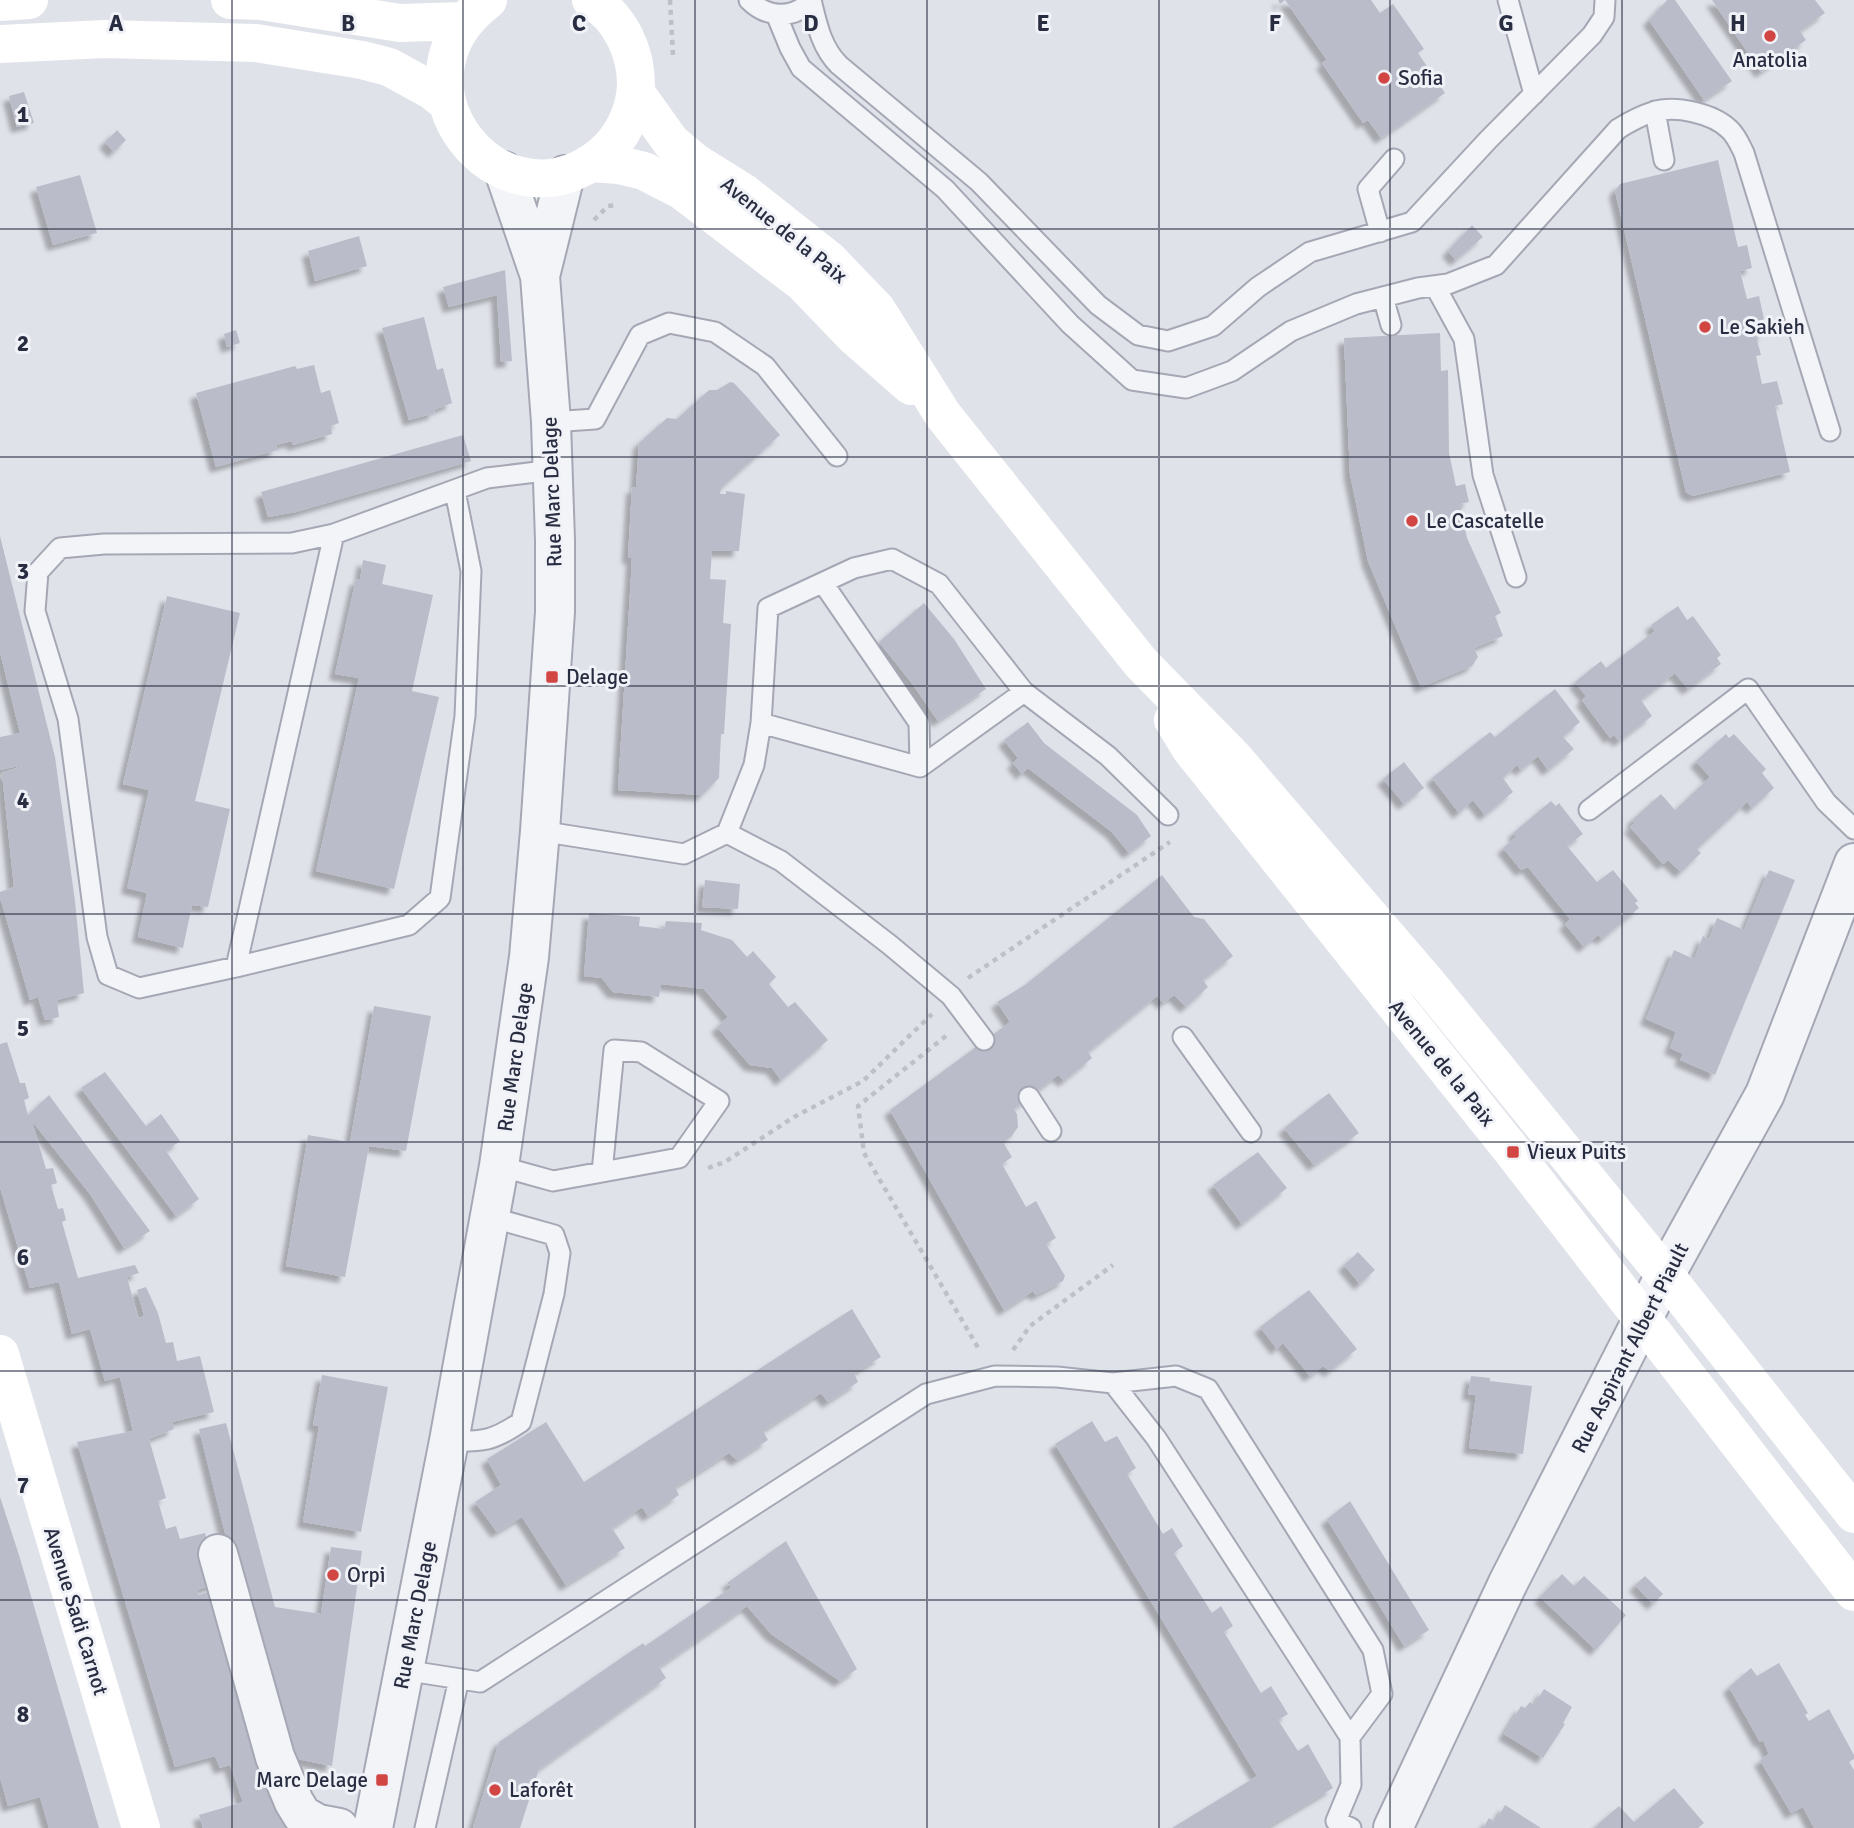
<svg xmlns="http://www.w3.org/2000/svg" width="1854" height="1828" font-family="Signika,sans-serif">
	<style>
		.building { fill: #babdc9; filter: url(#shadow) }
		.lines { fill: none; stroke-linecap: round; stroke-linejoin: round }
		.lane-casing { stroke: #a5a8b4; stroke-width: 23 }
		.street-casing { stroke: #a5a8b4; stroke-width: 42 }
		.path { stroke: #bec0c8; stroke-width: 4.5; stroke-dasharray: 5 5; stroke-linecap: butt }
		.lane { stroke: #f3f4f8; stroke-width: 19 }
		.street { stroke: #f3f4f8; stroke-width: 38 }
		.secondary { stroke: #fff; stroke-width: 38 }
		.grid { fill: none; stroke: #282d41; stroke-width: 2; stroke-opacity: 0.55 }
		.poi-dot { fill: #d14543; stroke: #f0f2f7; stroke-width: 2.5 }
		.labels { text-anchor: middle; stroke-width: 6; stroke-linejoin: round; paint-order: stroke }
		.poi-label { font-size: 21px; fill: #282d41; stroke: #f0f2f7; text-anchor: start }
		.street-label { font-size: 21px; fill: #282d41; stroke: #f0f2f7 }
		.grid-label { font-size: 23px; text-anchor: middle; font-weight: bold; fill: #282d41; stroke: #f0f2f7; stroke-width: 6; stroke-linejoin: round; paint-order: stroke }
	</style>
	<defs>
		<filter id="shadow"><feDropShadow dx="-6" dy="6" stdDeviation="2" flood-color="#0004"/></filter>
	</defs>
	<rect width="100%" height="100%" fill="#e0e2ea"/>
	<path class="building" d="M1278 0H1371L1380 13 1393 4 1424 49 1418 53 1445 93 1381 138 1368 120 1363 123 1322 63 1327 60 1285 0 1280 4Z
		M1667 0H1675L1732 81 1704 100 1649 20Z
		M1712 0H1815L1825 13 1800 31 1806 40 1761 72Z
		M24 92 34 123 17 127 9 96Z
		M117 130 126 140 114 152 105 142Z
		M1718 160 1738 247 1747 245 1752 268 1740 271 1747 299 1759 296 1764 319 1761 320 1764 335 1756 336 1761 355 1756 356 1762 384 1777 381 1783 404 1775 406 1790 472 1693 496 1686 492 1615 191 1620 184Z
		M80 175 97 233 53 245 36 187Z
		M1472 225 1483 237 1456 260 1448 251Z
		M359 236 367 266 315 281 308 251Z
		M505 270 512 361 501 362 497 295 449 307 443 287Z
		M424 317 437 370 443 368 452 403 434 410 435 413 409 420 382 328Z
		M236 330 240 343 227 347 224 334Z
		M1440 333 1441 371 1448 370 1449 453 1456 486 1465 484 1469 502 1460 504 1467 538 1501 613 1495 616 1503 636 1474 648 1478 657 1472 666 1421 687 1368 561 1350 474 1344 338Z
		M314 365 321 393 330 390 339 423 331 426 332 434 293 445 292 441 276 445 277 450 216 467 196 393 295 366 297 369Z
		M730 382 734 383 748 398 780 435 721 488 720 494H726V491L745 494 739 551H712L710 579 726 580 723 623 731 624 724 734H721L719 778 702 795 618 790 631 577 632 558H628L632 487 636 488 639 443 667 418 677 419 709 390H717Z
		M463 435 471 461 296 512 268 517 261 492Z
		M0 536 55 757 75 901 84 993 57 1000 59 1017 45 1020 38 997 30 1000 0 897V892L14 887 2 773 27 764 0 770V737L20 733 0 652Z
		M363 560 386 565 382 584 433 595 412 691 439 697 394 889 316 871 359 678 335 674 356 579 360 580Z
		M167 596 240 613 195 801 230 809 208 907 192 905 183 948 138 937 147 893 127 888 149 790 123 784Z
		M924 603 954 639 986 689 938 721 911 682 879 642Z
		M1678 606 1687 620 1693 616 1721 655 1717 658 1721 664 1688 689 1675 673 1641 700 1652 716 1619 741 1614 735 1610 738 1582 700 1586 696 1575 682 1601 661 1606 668 1655 631 1651 625Z
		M1555 689 1580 722 1563 737 1574 749 1548 770 1538 756 1521 770 1517 765 1503 778 1513 792 1485 815 1473 800 1459 813 1432 778 1490 732 1495 737Z
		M1028 722 1044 743 1137 815 1151 836 1129 853 1112 832 1028 768 1022 774 1013 763 1018 758 1004 740Z
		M1726 734 1729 738 1734 734 1766 769 1762 773 1774 788 1752 808 1747 802 1697 849 1701 853 1681 872 1668 860 1663 864 1630 827 1635 823 1632 820 1661 794 1675 810 1710 777 1696 761Z
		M1404 762 1424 788 1404 804 1383 779Z
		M1551 801 1556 806 1559 803 1583 834 1567 846 1597 882 1613 870 1638 901 1635 903 1639 908 1602 939 1598 935 1584 947 1565 924 1570 919 1528 867 1521 870 1503 848 1517 836 1513 833Z
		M1769 870 1795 880 1715 1075 1680 1060 1683 1054 1670 1048 1676 1032 1646 1019 1674 950 1694 959 1703 936 1709 939 1717 918 1744 930Z
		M1162 875 1194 917 1204 919 1233 956 1203 980 1208 987 1186 1007 1174 995 1163 1003 1157 996 1088 1052 1092 1058 1064 1081 1058 1075 1014 1109 1017 1114 1018 1127 1011 1137 1003 1142 1012 1157 1002 1164 1026 1207 1036 1201 1056 1238 1046 1244 1065 1276 1063 1281 1036 1295 1033 1291 1004 1310 890 1110 1010 1022 997 1002 1025 985Z
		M705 880 740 884 738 909 702 907Z
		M589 913 640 917 639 926 664 929 666 921 702 923 701 930 732 940 747 957 753 951 776 977 769 984 788 1007 795 1002 828 1040 781 1080 772 1068 750 1065 717 1027 728 1017 704 989 661 984 659 997 613 992 602 978 584 976Z
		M374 1006 431 1016 406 1151 369 1146 345 1277 286 1266 308 1135 350 1142Z
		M7 1042 20 1083H25L29 1098 24 1100 28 1115 49 1095 150 1231 124 1248 90 1194 32 1121 46 1169 53 1168 57 1183 51 1185 58 1209 63 1208 66 1220 62 1222 78 1278 135 1265 139 1273 127 1277 138 1318 144 1316 137 1290 146 1287 158 1313 166 1343 173 1342 177 1361 200 1356 214 1412 172 1422 174 1429 149 1439 166 1498 158 1501 166 1529 176 1526 180 1539 205 1533 218 1583 197 1590 199 1595 211 1591 277 1792 286 1828H203L199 1815 243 1802 230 1765 220 1768 215 1756 175 1767 77 1442 133 1431 120 1377 105 1381 90 1329 72 1334 59 1282 30 1288 0 1187V1044Z
		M105 1072 146 1126 161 1114 180 1141 166 1151 199 1199 176 1216 81 1088Z
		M1329 1093 1359 1133 1314 1165 1284 1128Z
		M1258 1152 1287 1188 1242 1224 1213 1185Z
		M1358 1252 1375 1270 1360 1284 1344 1265Z
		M1309 1290 1357 1349 1330 1371 1323 1366 1310 1376 1283 1343 1277 1349 1260 1327Z
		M852 1309 881 1357 854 1373 858 1382 828 1402 821 1393 763 1431 768 1440 737 1460 729 1453 675 1487 679 1495 648 1516 642 1507 612 1528 625 1548 566 1585 522 1517 497 1532 475 1502 501 1485 487 1459 546 1422 584 1482Z
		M322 1375 388 1387 361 1532 303 1522 319 1426 313 1425Z
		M1471 1376 1490 1378V1381L1532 1386 1523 1454 1469 1448 1476 1395 1468 1394Z
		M1092 1421 1105 1442 1117 1436 1136 1468 1127 1474 1163 1534 1172 1528 1183 1546 1174 1553 1212 1613 1221 1606 1233 1626 1224 1632 1261 1693 1271 1686 1288 1714 1278 1720 1298 1751 1308 1744 1333 1788 1266 1828H1172L1257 1776 1055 1444Z
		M226 1423 275 1607 321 1614 331 1547 362 1551 332 1766 292 1758 229 1549 199 1429Z
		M0 1497 19 1555 99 1828H49L40 1797 8 1806 0 1777Z
		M1350 1501 1429 1630 1404 1646 1327 1519Z
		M786 1541 857 1669 840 1681 771 1634 747 1606 659 1667 666 1678 539 1769 520 1828H473L499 1742 643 1643 645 1646 732 1587 727 1583Z
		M1562 1574 1574 1586 1584 1576 1626 1615 1596 1650 1540 1597Z
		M1645 1576 1663 1594 1653 1604 1635 1585Z
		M1779 1663 1808 1713 1805 1715 1809 1721 1829 1709 1854 1755V1759L1849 1762 1854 1770V1828H1814L1803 1807 1791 1813 1760 1760 1769 1754 1763 1740 1760 1742 1729 1687 1751 1668 1757 1676Z
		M1544 1689 1572 1707 1563 1723 1565 1724 1543 1758 1504 1734 1521 1706 1525 1708 1530 1702 1534 1705Z
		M1674 1788 1704 1823 1698 1828H1599L1597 1825 1619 1806 1634 1822Z
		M1505 1805 1541 1828H1483L1489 1818 1495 1822Z"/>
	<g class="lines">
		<defs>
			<path id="lane" d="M749 0C767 18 794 20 811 0 817 24 821 47 839 65L979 182 1098 305 1138 335 1168 341 1213 326 1258 287 1310 252 1412 222 1488 140 1592 35 1604 17 1605 0
				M1508 0 1534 94
				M776 14 790 48 801 68 945 189 1070 324 1132 380 1186 388 1232 371 1291 331 1356 304 1418 288 1448 284 1496 265 1618 129C1629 122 1640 116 1653 112 1675 105 1713 113 1730 130 1737 137 1740 145 1744 153L1830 431
				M1655 111 1664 160
				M1380 232 1368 189 1394 159
				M1435 286 1464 339 1483 475 1516 577
				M1383 297 1391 325
				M551 422 595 419 640 335 669 323 715 332 765 366 837 456
				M455 491 471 571 465 716 440 898 409 925 236 967 139 988 108 975 97 937 68 719 35 611 38 572 60 548 104 544 292 543 334 534 487 478 553 470
				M823 583 919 723 920 767
				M761 723 768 608 854 568 892 559 939 584 1024 692
				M1589 810 1748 689 1826 802 1854 829
				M540 831 684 854 727 833 754 765 761 723 920 767 1024 692 1108 756 1168 815
				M727 833 781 861 890 945 951 996 984 1040
				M236 967 334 534
				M1183 1037 1251 1132
				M1029 1097 1051 1131
				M499 1166 553 1181 679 1158 719 1101 641 1052 614 1050 602 1172
				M449 1441C483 1442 493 1441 521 1422L554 1294 560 1253 554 1235 490 1217
				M403 1670 480 1682 926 1394 995 1376 1057 1377 1113 1383 1176 1376 1208 1389 1373 1650 1382 1694 1350 1737 1156 1438 1113 1383
				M1350 1737 1351 1785 1336 1821 1351 1828
				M425 1828 459 1679"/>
			<path id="street" d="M540 276 565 175
				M218 1554 275 1757 294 1802 302 1815 318 1824 339 1828
				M373 1828 449 1441 499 1166 529 957 540 831 555 612V540L551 422 540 276 504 171
				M1393 1828 1508 1583 1665 1275 1765 1094 1854 863"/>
		</defs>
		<use href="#lane" class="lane-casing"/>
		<use href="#street" class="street-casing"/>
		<path class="path" d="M670 0 673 55
			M594 220 608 206 618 205
			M968 978 1170 842
			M946 1036 858 1106 864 1153 980 1351
			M708 1168 725 1162 794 1117 863 1081 932 1014
			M1013 1350 1030 1326 1113 1265"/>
		<use href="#lane" class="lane"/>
		<use href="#street" class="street"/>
		<path class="secondary" d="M230 0 261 1 400 23 464 21
			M488 0C378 83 500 237 602 155 622 138 635 112 636 85 636 52 621 18 591 0
			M0 2 29 0
			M0 44 105 39 256 43 362 60 389 67 431 90 446 102
			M636 93 671 142 695 162 743 192 829 260 877 310 943 415 1141 663 1233 757 1428 984 1665 1275 1854 1514
			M592 163 619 165 644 171 681 190 803 283 855 337 911 386
			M1173 720 1190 748 1513 1152 1854 1592
			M0 1354 141 1828"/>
	</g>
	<path class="grid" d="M232 0V1828M463 0V1828M695 0V1828M927 0V1828M1159 0V1828M1390 0V1828M1622 0V1828M0 229H1854M0 457H1854M0 686H1854M0 914H1854M0 1142H1854M0 1371H1854M0 1600H1854"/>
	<g class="poi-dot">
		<circle cx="1770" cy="36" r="7"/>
		<circle cx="1384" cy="78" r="7"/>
		<circle cx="1705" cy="327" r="7"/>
		<circle cx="1412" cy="521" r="7"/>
		<rect x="545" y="670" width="14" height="14" rx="3.5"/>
		<rect x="1506" y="1145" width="14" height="14" rx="3.5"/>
		<circle cx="333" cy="1575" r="7"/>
		<rect x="375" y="1773" width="14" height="14" rx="3.5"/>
		<circle cx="495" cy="1790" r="7"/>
	</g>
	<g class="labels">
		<g class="poi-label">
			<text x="1770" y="67" text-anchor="middle">Anatolia</text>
			<text x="1398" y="85">Sofia</text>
			<text x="1719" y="334">Le Sakieh</text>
			<text x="1426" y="528">Le Cascatelle</text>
			<text x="566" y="684">Delage</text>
			<text x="1527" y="1159">Vieux Puits</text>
			<text x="347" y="1582">Orpi</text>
			<text x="368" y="1787" text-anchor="end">Marc Delage</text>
			<text x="509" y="1797">Laforêt</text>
		</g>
		<g class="street-label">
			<text transform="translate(784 230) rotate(39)" y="7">Avenue de la Paix</text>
			<text transform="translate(552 492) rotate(-92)" y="7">Rue Marc Delage</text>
			<text transform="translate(515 1057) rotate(-82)" y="7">Rue Marc Delage</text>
			<text transform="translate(1442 1063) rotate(51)" y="7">Avenue de la Paix</text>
			<text transform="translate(1630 1348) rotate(-63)" y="7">Rue Aspirant Albert Piault</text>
			<text transform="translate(76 1611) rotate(73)" y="7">Avenue Sadi Carnot</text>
			<text transform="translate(415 1615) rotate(-79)" y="7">Rue Marc Delage</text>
		</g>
	</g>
	<g class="grid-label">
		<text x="116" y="31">A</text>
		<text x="348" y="31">B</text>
		<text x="579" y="31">C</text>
		<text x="811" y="31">D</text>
		<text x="1043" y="31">E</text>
		<text x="1275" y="31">F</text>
		<text x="1506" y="31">G</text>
		<text x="1738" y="31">H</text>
		<text x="23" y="122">1</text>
		<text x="23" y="351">2</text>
		<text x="23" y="579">3</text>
		<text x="23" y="808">4</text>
		<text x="23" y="1036">5</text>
		<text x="23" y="1265">6</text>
		<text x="23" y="1493">7</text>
		<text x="23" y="1722">8</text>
	</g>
</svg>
